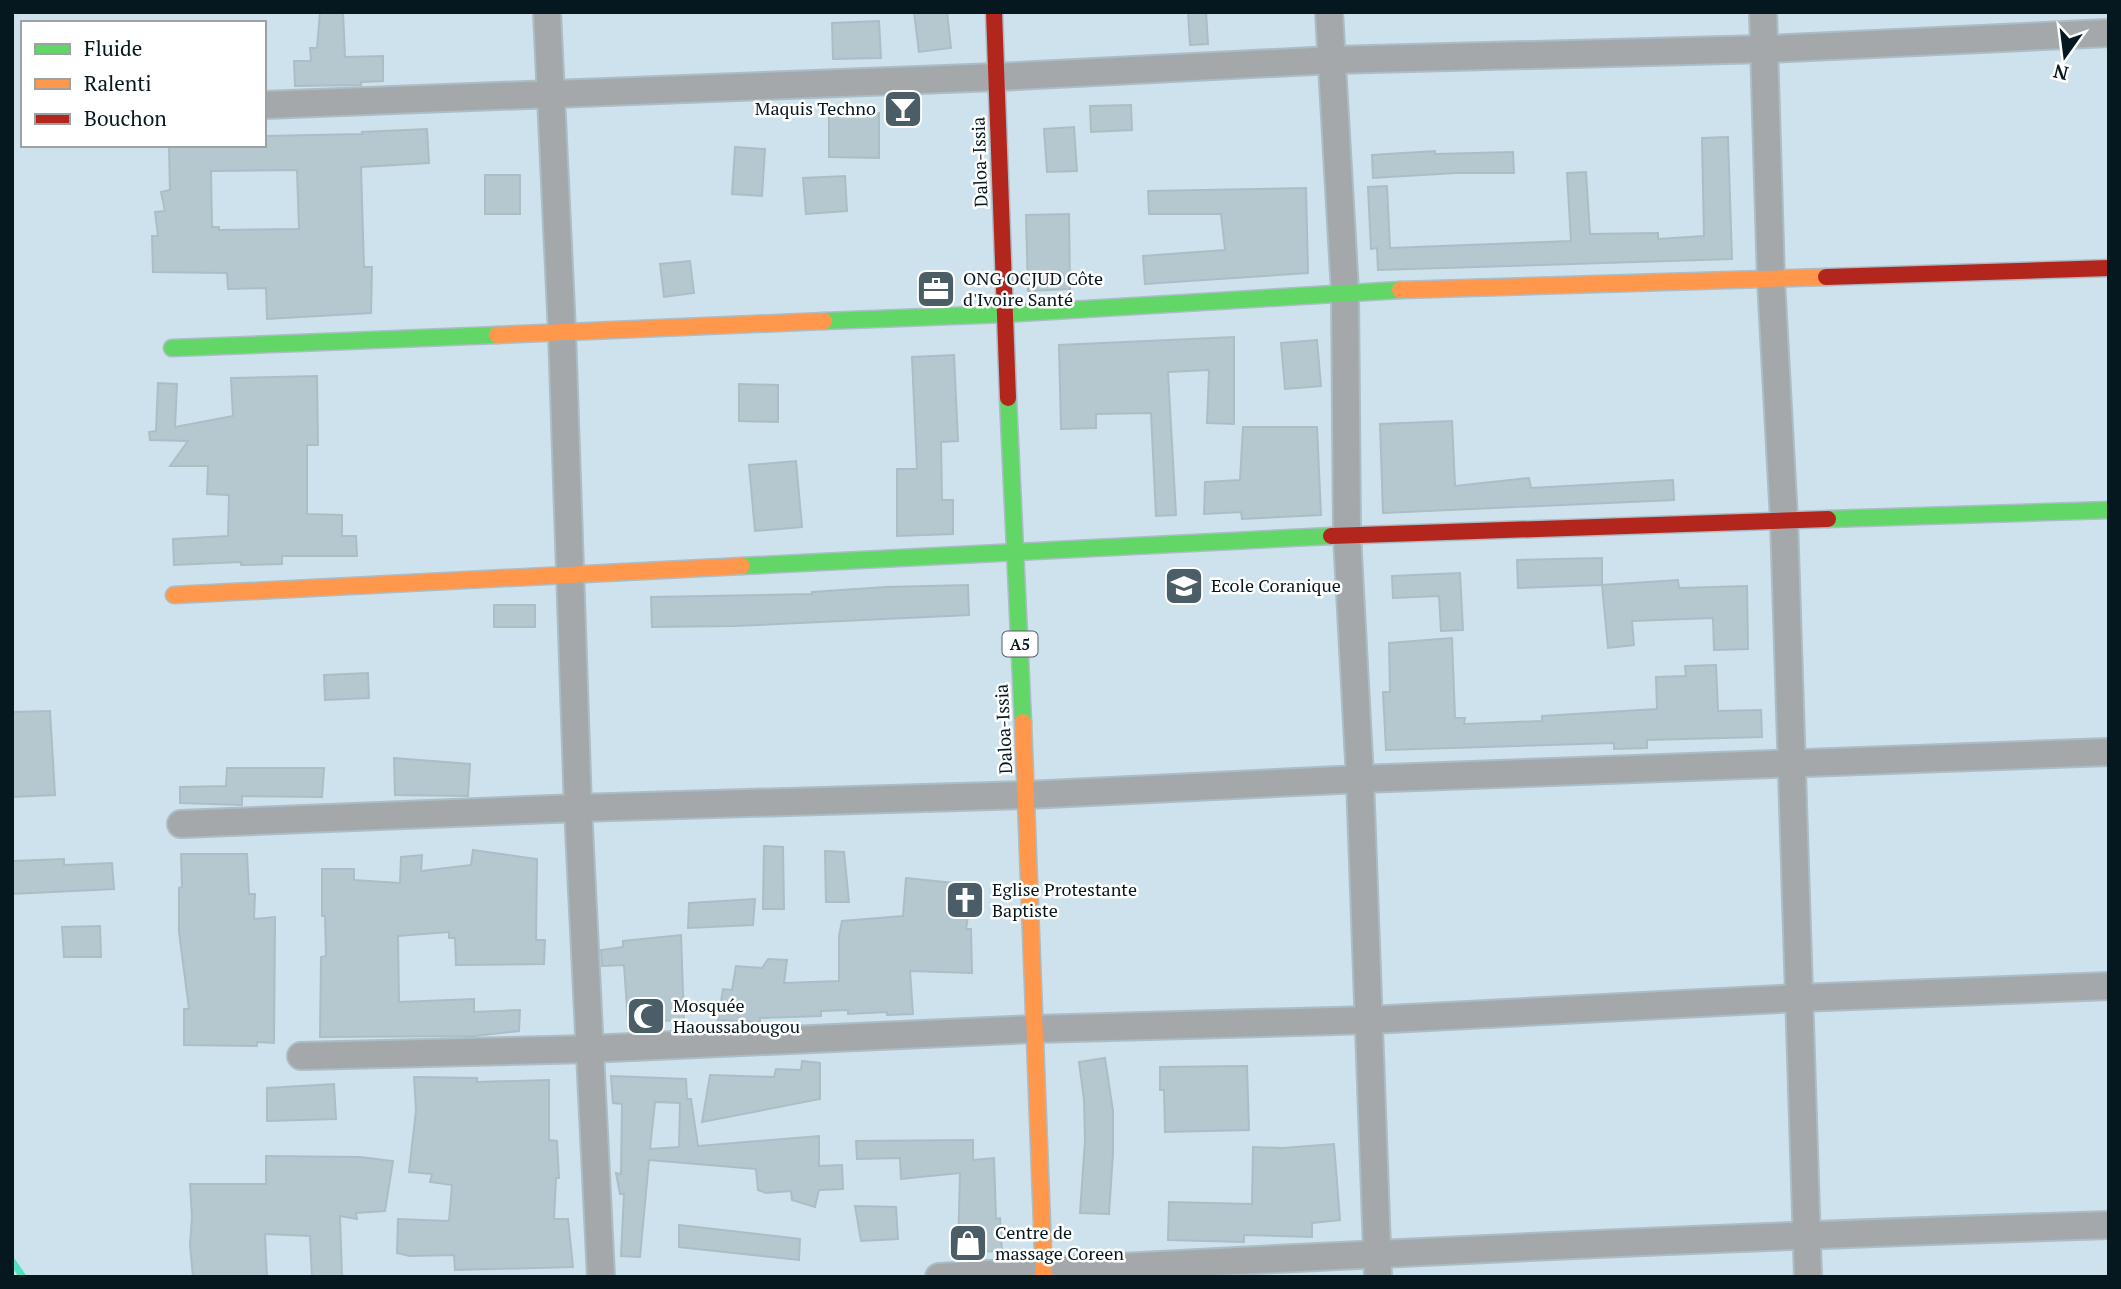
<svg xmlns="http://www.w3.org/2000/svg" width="2121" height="1289" font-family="'PT Serif',serif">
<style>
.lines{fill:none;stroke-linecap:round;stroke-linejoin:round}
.stream{stroke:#53e2c1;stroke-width:7}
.building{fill:#b5c8d0;stroke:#abbec6;stroke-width:2;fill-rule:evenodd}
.street-casing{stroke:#abbdc5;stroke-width:30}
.fast-casing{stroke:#abbdc5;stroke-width:19}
.slow-casing{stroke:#abbdc5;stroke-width:19}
.jam-casing{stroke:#abbdc5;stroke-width:19}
.street{stroke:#a4a8ab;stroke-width:26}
.fast{stroke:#63d668;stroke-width:16}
.slow{stroke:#ff974d;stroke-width:16}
.jam{stroke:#b3261e;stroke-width:16}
.labels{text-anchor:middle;stroke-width:5;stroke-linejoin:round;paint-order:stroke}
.shield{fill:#fff;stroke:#505d62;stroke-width:2}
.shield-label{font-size:16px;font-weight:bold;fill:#05171f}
.poi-label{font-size:18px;fill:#05171f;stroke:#fff;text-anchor:start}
.street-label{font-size:18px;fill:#05171f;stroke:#fff}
</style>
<rect width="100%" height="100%" fill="#cde2ec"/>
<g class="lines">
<!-- stream -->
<polyline class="stream" points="12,1261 23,1277"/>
</g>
<!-- building -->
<g class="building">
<polygon points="320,12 343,12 345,57 383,56 383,81 361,82 361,85 295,86 294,61 311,61 310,48 317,48"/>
<polygon points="914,12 947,12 951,48 919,52"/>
<polygon points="1188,12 1206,12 1208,44 1190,45"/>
<polygon points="879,21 881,58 833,59 832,23"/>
<polygon points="1131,105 1132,130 1091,132 1090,106"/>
<polygon points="829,113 879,113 879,158 829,157"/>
<polygon points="1074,127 1077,171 1047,172 1044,129"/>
<path d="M427,129L429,163L361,167L364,267H372L371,313L267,319L266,288L228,289L227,273L153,272L152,236H158L155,212L165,211L161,192L170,190L169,147L264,145V136L363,134L362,132ZM297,170L299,229L219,230V227H212L211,171Z"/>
<polygon points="1728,137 1732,259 1378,270 1377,248 1371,249 1368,187 1387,186 1390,248 1571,241 1567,173 1586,172 1590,234 1658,233 1658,239 1704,236 1702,138"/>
<polygon points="735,147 765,149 762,196 732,194"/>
<polygon points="1435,151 1435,154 1513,152 1514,173 1456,173 1373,178 1372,155"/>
<rect x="485" y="175" width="35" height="39"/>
<polygon points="845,176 847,211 806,214 803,178"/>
<polygon points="1306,188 1308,273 1145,284 1143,256 1225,250 1221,214 1149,214 1148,191"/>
<polygon points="1069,214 1070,289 1028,291 1026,215"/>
<polygon points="690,261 694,293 664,297 660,264"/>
<polygon points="1234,337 1234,424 1207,423 1209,370 1168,372 1176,515 1156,516 1151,413 1096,414 1096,428 1061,429 1059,345"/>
<polygon points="1317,340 1321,386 1285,389 1281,343"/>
<polygon points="954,355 958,441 941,442 942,500 953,500 953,534 897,536 897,469 917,469 912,357"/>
<polygon points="317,376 318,445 307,445 307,514 342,515 342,536 356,536 357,556 282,556 282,564 241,565 241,562 174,565 173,539 228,536 229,495 207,494 208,466 170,466 188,441 150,440 149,432 156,431 158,383 177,384 175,427 233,416 231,378"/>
<polygon points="739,384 778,385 778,422 739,421"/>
<polygon points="1452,421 1455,486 1529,478 1531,488 1673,480 1674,500 1383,513 1380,424"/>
<polygon points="1243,427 1317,427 1321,515 1242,519 1241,512 1204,514 1205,482 1240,480"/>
<polygon points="796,461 802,527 755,531 749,465"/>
<polygon points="1602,558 1602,585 1518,588 1517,560"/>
<polygon points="1460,573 1463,630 1441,631 1439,596 1393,598 1392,576"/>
<polygon points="1678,580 1679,588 1747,586 1748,649 1714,650 1713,618 1632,621 1634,645 1608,648 1602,585"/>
<polygon points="968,585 969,615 735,626 652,627 651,597 812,594 812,592 886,587"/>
<rect x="494" y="605" width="41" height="22"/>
<polygon points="1452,638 1455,718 1465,718 1464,724 1542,721 1542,716 1657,709 1656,677 1686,676 1685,666 1716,665 1718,711 1761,710 1762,737 1647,740 1647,748 1614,749 1614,743 1386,750 1383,692 1390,692 1389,643"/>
<polygon points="368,673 369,698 325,700 324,675"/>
<polygon points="50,711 55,795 12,797 12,712"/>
<polygon points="394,758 470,764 468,796 395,795"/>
<polygon points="227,768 324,768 322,797 242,796 242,805 180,803 180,787 226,786"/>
<polygon points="764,846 783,847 784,909 763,909"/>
<polygon points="473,850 537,859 536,940 545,940 544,964 456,965 455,938 449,938 449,932 398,936 399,1002 474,999 474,1012 520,1010 519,1031 474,1036 320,1037 321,957 326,956 325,916 322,916 322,869 354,869 354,880 400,883 401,857 422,855 421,871 471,865"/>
<polygon points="825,851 844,852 849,902 826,902"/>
<polygon points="181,854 247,854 249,894 255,894 254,919 275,917 274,1043 257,1042 257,1046 184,1045 184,1009 189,1009 179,932 179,888 182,887"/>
<polygon points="64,859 64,865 112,863 114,889 12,894 12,861"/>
<polygon points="906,878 973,885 966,929 971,929 972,973 910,971 913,1014 887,1015 887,1012 848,1014 848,1010 821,1011 821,1016 760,1018 760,1022 718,1020 723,989 732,990 736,966 762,968 768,959 787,960 784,983 839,981 839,936 842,921 903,916"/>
<polygon points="755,899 753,925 688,928 689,903"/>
<polygon points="100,926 101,957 64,957 62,927"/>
<polygon points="681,935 684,1020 628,1022 624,965 602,966 601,950 623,947 623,941"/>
<polygon points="1105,1058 1113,1111 1113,1153 1109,1214 1080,1213 1085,1141 1084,1099 1079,1062"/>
<polygon points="802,1061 820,1063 820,1099 702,1122 710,1075 774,1077 776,1069 801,1070"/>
<polygon points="1247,1066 1249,1130 1165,1132 1164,1090 1160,1090 1160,1067"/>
<path d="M611,1076L686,1079L687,1099H691L698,1146L819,1136V1166L842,1165L843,1189L819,1190L815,1207L792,1200L791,1191L766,1193L758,1190L756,1169L649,1160L640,1257L621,1256L624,1194H620L616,1173L621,1174L622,1104L613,1103ZM655,1102L680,1103L679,1147L650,1149Z"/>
<polygon points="414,1077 477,1078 477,1082 549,1080 549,1140 557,1141 559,1178 556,1178 554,1219 568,1219 573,1267 455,1270 454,1255 410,1256 397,1253 398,1219 449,1221 452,1185 430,1182 432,1174 409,1172 416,1110"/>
<polygon points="334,1084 336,1119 267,1121 267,1088"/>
<polygon points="973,1140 973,1160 994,1158 996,1219 1000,1218 1002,1252 958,1250 960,1173 901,1179 900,1158 857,1159 856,1141"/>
<polygon points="1334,1144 1340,1220 1312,1223 1312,1237 1244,1235 1244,1242 1168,1240 1169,1202 1252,1204 1253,1147 1283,1148"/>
<polygon points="266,1156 360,1157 393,1161 385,1211 356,1213 357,1219 340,1216 342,1276 312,1277 310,1236 265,1234 267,1277 193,1277 190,1245 192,1217 190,1184 266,1184"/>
<polygon points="855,1206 896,1207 898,1239 861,1241"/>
<polygon points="679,1225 800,1239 799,1260 679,1247"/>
</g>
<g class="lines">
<!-- street casing -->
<g class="street-casing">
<g id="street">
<polyline points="547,12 562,332 578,808 601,1277"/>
<polyline points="1329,12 1345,292 1347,535 1360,779 1378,1277"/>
<polyline points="1763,12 1771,280 1784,520 1808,1277"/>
<polyline points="264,105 997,77 1333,60 1765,49 2109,33"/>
<polyline points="181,824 578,808 1027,795 1360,779 2109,752"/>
<polyline points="301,1056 588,1049 1034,1029 1370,1020 1799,998 2109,986"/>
<path d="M939,1277C1329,1255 1719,1237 2109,1225"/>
</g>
</g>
<!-- fast casing -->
<g class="fast-casing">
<g id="fast">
<polyline points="824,321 1004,314 1400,290"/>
<polyline points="172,348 497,335"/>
<polyline points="1008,398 1023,722"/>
<polyline points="1828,519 2109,510"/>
<polyline points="742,566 1331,536"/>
</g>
</g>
<!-- slow casing -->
<g class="slow-casing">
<g id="slow">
<polyline points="1400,290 1826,277"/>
<polyline points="497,335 824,321"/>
<polyline points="174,595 742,566"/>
<polyline points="1023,722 1044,1277"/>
</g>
</g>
<!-- jam casing -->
<g class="jam-casing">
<g id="jam">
<polyline points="994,12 1008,398"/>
<polyline points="1826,277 2109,268"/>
<polyline points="1331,536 1828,519"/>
</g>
</g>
<!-- street -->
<use href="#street" class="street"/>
<!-- fast -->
<use href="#fast" class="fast"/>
<!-- slow -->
<use href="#slow" class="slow"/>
<!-- jam -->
<use href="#jam" class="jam"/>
</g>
<!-- icons -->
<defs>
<g id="bar-square" transform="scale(2.0125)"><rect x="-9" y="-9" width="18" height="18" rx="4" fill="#4b5e67" stroke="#fff"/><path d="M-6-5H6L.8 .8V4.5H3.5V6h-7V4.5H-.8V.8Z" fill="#fff"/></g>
<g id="office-square" transform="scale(2.0125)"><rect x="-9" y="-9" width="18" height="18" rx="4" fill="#4b5e67" stroke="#fff"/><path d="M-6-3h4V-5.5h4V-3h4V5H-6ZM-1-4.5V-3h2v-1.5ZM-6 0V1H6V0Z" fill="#fff"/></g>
<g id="school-square" transform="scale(2.0125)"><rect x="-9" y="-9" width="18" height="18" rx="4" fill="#4b5e67" stroke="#fff"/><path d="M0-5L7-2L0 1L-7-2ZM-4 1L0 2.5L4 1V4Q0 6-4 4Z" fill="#fff"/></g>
<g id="church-square" transform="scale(2.0125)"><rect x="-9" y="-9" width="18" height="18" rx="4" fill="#4b5e67" stroke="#fff"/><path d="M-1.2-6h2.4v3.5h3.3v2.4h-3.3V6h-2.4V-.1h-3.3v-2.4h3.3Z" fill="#fff"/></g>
<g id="mosque-square" transform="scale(2.0125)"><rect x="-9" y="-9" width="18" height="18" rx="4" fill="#4b5e67" stroke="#fff"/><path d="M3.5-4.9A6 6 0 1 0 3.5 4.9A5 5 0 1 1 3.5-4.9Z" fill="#fff"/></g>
<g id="shop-square" transform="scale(2.0125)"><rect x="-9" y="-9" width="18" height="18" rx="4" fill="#4b5e67" stroke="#fff"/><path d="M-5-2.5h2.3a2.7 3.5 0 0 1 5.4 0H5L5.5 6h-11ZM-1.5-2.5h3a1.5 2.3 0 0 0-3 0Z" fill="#fff"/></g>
</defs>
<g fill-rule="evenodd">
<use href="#bar-square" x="903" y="109"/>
<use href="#office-square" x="936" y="289"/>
<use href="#school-square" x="1184" y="586"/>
<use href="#church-square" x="965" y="900"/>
<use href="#mosque-square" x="646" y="1016"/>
<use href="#shop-square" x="968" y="1243"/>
</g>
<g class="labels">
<!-- shield labels -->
<rect class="shield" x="1002.5" y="631.5" width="35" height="25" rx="5"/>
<g class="shield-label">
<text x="1020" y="650">A5</text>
</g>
<!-- poi labels -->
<g class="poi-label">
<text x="876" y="115" text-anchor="end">Maquis Techno</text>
<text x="963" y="285">ONG OCJUD Côte<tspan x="963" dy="21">d'Ivoire Santé</tspan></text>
<text x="1211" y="592">Ecole Coranique</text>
<text x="992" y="896">Eglise Protestante<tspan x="992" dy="21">Baptiste</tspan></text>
<text x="673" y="1012">Mosquée<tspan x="673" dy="21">Haoussabougou</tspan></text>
<text x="995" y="1239">Centre de<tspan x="995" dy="21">massage Coreen</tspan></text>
</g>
<!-- street labels -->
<g class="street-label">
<text transform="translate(980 162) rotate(-92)" y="6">Daloa-Issia</text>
<text transform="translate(1004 729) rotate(-93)" y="6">Daloa-Issia</text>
</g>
</g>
<!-- border -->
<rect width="2121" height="1289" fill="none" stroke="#05171f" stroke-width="28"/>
<!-- legend -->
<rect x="21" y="21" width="245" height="126" fill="#ffffff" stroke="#9ba2a5" stroke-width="2"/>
<rect x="35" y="44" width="35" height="10" fill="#63d668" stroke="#9ba2a5" stroke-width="2"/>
<text x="84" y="56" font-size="21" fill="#05171f">Fluide</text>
<rect x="35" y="79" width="35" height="10" fill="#ff974d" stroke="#9ba2a5" stroke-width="2"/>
<text x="84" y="91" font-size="21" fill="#05171f">Ralenti</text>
<rect x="35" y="114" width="35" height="10" fill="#b3261e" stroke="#9ba2a5" stroke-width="2"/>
<text x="84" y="126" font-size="21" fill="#05171f">Bouchon</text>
<!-- north arrow -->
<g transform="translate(2065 56) rotate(194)" stroke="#ffffff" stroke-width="5" paint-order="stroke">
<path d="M0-5L12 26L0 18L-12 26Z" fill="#05171f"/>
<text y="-10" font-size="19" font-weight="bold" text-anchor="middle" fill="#05171f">N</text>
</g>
</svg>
